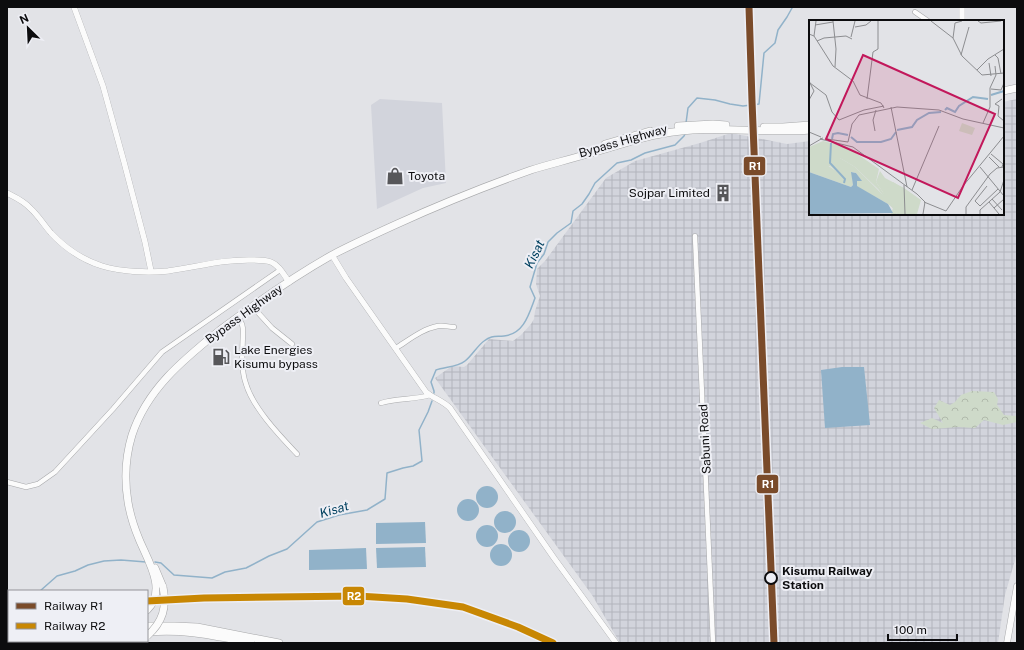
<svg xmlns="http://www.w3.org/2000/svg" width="1024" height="650" font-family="'Public Sans',sans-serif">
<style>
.built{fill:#d2d4dc}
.industrial{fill:url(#industrial-grid)}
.forest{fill:url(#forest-crowns)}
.water{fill:#91b2c9}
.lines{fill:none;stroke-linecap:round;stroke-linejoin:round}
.stream{stroke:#91b2c9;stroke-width:1.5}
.minor-casing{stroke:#a7a8aa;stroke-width:5.5}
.tertiary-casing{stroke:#a7a8aa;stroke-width:6}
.secondary-casing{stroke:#a7a8aa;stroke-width:7}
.primary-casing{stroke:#a7a8aa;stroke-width:8}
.trunk-casing{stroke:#a7a8aa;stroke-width:8}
.minor{stroke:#fbfbfb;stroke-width:4.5}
.tertiary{stroke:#fbfbfb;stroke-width:5.5}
.secondary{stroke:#fbfbfb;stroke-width:6}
.primary{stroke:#fbfbfb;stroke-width:7}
.trunk{stroke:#fbfbfb;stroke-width:7}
.primary-bridge-casing{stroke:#a7a8aa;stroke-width:8;stroke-linecap:butt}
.primary-bridge{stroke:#fbfbfb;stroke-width:7}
.rail-1-casing{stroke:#eeeff5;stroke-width:10}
.rail-2-casing{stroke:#eeeff5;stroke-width:10}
.rail-1{stroke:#7a4b2a;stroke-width:7}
.rail-2{stroke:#c88703;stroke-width:7}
.stop-dot{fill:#eeeff5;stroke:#0c0c0e;stroke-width:2}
.labels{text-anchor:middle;stroke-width:4;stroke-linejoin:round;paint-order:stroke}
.street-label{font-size:12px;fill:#0c0c0e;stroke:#eeeff5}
.poi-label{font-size:12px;fill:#0c0c0e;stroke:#eeeff5;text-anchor:start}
.stop-label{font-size:12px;font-weight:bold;fill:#0c0c0e;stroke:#eeeff5;text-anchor:start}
.water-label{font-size:13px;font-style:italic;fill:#00405f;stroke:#eeeff5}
.inset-river{fill:none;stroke:#91b2c9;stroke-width:2}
.inset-road{fill:none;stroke:#8c8d90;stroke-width:1}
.view{fill:#c2185b;fill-opacity:0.15;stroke:#c2185b;stroke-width:2}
.inset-edge{fill:none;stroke:#0c0c0e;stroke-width:2}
.line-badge{stroke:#eeeff5;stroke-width:1.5}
.badge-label{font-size:11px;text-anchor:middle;font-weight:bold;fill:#fff}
</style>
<defs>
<pattern id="industrial-grid" width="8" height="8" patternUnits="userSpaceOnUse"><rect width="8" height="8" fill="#d2d4dc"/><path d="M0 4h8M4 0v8" fill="none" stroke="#b3b5bc"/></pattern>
<pattern id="forest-crowns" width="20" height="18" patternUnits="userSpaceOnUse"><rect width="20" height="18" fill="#cedac9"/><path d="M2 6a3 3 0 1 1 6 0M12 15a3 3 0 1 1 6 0" fill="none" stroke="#b0baab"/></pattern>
</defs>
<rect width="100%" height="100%" fill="#e2e3e7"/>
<!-- built -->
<polygon class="built" points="380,99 442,103 446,183 423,188 377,209 371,105"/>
<!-- industrial -->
<polygon class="industrial" points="1017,99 1017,553 1005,595 998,643 620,643 592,595 435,378 452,366 464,367 467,365 489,339 513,341 521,335 531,324 534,319 535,311 540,296 536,284 537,269 545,261 606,178 635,161 700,143 731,133 787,144 810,141 810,214 1003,214 1003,102"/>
<!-- forest -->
<polygon class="forest" points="972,391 994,392 998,399 997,405 1004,415 1016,416 1017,422 1003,425 984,420 975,428 958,427 932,429 920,423 932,418 943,423 934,408 939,400 950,405 955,402 961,395"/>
<!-- water -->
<g class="water">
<polygon points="842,367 864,367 870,425 825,428 821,370"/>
<circle cx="487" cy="497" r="11"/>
<circle cx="468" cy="510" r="11"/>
<circle cx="505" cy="522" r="11"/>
<polygon points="425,522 426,543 376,544 376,523"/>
<circle cx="487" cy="536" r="11"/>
<circle cx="519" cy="541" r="11"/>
<circle cx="501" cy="555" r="11"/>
<polygon points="425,547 426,567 377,568 376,548"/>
<polygon points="366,548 367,569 309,570 309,550"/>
</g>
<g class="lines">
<!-- stream -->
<g class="stream">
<polyline points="686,123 688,108 697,98 715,100 730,104 743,106 759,104 764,53 775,43 778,30 787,17 792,8 793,7"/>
<path d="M434,393V391L431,382L436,370C445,367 458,367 465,361C471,357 477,346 484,341C492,335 496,337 504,336C524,334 529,314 535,298L530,287L537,263L544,254L548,242L557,233L571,223L573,211L582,204L589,194L595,183L617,163L631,160L645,153L675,145L684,136L685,134"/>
<polyline points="155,562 161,563 174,575 212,578 225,572 246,568 269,556 287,549 317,522 339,515 367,510 385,499 387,473 403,468 413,466 422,461 419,430 428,412 432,401"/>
<polyline points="40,591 57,576 75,571 88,565 104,561 121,560 146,562"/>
</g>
<!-- minor casing -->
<g class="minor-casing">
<g id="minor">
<polyline points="915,12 928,21"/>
<polyline points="695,236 713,643"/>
<polyline points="252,306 272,328 292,344"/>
<path d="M238,317L242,324L243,329C243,347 240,367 246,384C253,408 280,436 297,454"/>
<path d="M396,348C409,340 422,329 438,326C443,325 449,327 454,327"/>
<path d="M381,403C397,398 414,400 430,395"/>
<polyline points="7,482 26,487 38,484 55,472 113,409 162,352 280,270"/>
</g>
</g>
<!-- tertiary casing -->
<g class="tertiary-casing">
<g id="tertiary">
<polyline points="74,7 103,86 124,162 145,242 151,271"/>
<polyline points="962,7 962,21"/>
<path d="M7,193C15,197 24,201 30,208C38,215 44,225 51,233C65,248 83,260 102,266C122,272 148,273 168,271C197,267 224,259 253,260C258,260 265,260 271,262C279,265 284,275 289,282"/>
<path d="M332,255L346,278L426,392C433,398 443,401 450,408L554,558L616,643"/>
</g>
</g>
<!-- secondary casing -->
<g class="secondary-casing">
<polyline id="secondary" points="1007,643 1017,586"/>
</g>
<!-- primary casing -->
<g class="primary-casing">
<g id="primary">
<polyline points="1003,91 1017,88"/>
<polyline points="678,126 713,124 726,125"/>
<polyline points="764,127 783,127 810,125"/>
<polyline points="605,144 650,131"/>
<polyline points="155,568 163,587"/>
<path d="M147,610C168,590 147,559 139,539C134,527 130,514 128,502C124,478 125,458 132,435C147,389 183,360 220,330C256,303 293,277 332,255C353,244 375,234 397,224C441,204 486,186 531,170C550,164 568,160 587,154C612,148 636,138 661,134C710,124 760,134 810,130"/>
<polyline points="17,643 22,641"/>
<polyline points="132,643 138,641"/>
</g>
</g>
<!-- trunk casing -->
<g class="trunk-casing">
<g id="trunk">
<polyline points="147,626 175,626 197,627 279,643"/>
<path d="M148,632C172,630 196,632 220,637C230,638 240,641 251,643"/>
<polyline points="32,643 41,641"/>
<polyline points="63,643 74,641"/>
</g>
</g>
<!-- minor -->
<use href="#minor" class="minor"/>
<!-- tertiary -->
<use href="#tertiary" class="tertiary"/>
<!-- secondary -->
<use href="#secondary" class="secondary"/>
<!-- primary -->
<use href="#primary" class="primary"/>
<!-- trunk -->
<use href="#trunk" class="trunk"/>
<!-- primary-bridge casing -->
<g class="primary-bridge-casing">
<path id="primary-bridge" d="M147,636C163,622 167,607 163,587"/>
</g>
<!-- primary-bridge -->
<use href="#primary-bridge" class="primary-bridge"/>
<!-- rail-1 casing -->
<g class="rail-1-casing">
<polyline id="rail-1" points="749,7 752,101 774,643"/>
</g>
<!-- rail-2 casing -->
<g class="rail-2-casing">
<polyline id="rail-2" points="147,601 204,598 358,596 407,599 463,607 518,627 553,643"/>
</g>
<!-- rail-1 -->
<use href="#rail-1" class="rail-1"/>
<!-- rail-2 -->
<use href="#rail-2" class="rail-2"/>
</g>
<!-- icons -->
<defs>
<g id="shop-bare" transform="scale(1.38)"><path d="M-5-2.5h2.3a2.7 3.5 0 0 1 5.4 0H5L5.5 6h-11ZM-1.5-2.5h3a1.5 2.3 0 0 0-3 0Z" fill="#57575a" stroke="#eeeff5" stroke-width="2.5" paint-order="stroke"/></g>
<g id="building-bare" transform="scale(1.38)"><path d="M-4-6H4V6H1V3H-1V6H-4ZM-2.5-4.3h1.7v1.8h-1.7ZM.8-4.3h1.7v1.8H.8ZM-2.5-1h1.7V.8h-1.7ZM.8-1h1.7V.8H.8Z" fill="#57575a" stroke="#eeeff5" stroke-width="2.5" paint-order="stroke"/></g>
<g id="fuel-bare" transform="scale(1.38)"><path d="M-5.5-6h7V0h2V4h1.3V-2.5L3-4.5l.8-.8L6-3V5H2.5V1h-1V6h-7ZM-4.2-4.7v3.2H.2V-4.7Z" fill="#57575a" stroke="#eeeff5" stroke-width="2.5" paint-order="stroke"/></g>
</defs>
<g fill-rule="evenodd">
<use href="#shop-bare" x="395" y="176"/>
<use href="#building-bare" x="723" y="193"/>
<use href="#fuel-bare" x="221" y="357"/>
</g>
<!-- markers -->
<circle class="stop-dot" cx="771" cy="578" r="6"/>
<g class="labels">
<!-- street labels -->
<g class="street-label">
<text transform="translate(623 141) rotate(-16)" y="4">Bypass Highway</text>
<text transform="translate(244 314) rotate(-36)" y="4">Bypass Highway</text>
<text transform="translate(705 439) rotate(-93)" y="4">Sabuni Road</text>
</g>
<!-- poi labels -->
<g class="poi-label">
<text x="408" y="180">Toyota</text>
<text x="710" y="197" text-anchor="end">Sojpar Limited</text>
<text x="234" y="354">Lake Energies<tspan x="234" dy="14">Kisumu bypass</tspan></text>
</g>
<!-- stop labels -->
<g class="stop-label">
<text x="782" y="575">Kisumu Railway<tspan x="782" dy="14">Station</tspan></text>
</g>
<!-- water labels -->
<g class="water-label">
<text transform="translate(534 254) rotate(-64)" y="5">Kisat</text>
<text transform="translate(334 509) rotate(-16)" y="5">Kisat</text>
</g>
</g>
<!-- overview -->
<g transform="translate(809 20)">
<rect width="195" height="195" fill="#e2e3e7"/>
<path d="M14,121L38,127L70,149L67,162L75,174L95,168L112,180L108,194H88L69,169L46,147L31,138H24L27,151L21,146L0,148V127Z" fill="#cedac9"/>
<path d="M71,151L76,158L95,168L75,174L67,162Z" fill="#cedac9"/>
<path d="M21,138H31L46,147L78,179L88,194H82L84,188L79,184L47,166L48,161L52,160L47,153L43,152L44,165L42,167L0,152V148L6,144L15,143L27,151Z" fill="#cedac9"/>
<path d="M84,162L95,169L96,177L88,191L74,173Z" fill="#cedac9"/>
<path d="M153,103L166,108L163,115L150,111Z" fill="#cedac9"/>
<path d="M0,152L42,167L44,165L42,152L47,153L53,161H48V166L79,184L84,193L0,194Z" fill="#91b2c9"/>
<path class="inset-river" d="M182,75L195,71M136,90L138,88L146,92L150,86L164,77L179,79M88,110L103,107L108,100L120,93L132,92M42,117L48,122H72L82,119L87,112M23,119L24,114L29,113L39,115M22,123L21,143L36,159L35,163"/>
<path class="inset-road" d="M24,1L27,29L26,47M122,1L144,18L153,36L173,55L195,53M169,1L172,3L192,1M6,5L24,2M46,7L57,5L62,1M0,14L5,16L24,46L44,61L51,75L72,83L75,88M5,16L7,1M42,17L46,1M144,18L146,3L153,1M8,21L15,18L37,16L43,19M152,35L160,7M186,35L189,38L192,54M180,43L182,56M168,50L179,39L195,29M0,61L5,71L0,80M1,63L17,75L23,92L30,100L55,90L75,86M182,69L192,70L195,63M58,79L64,32L69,29V1M193,79L186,84L190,86L189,96L195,101M82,87L98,167M174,103L181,87V68L187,55L186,46M66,111L64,100L67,90M0,112L12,117M14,118L11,119L44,127L108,174L116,182L114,194M18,119L39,122L43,104L50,95L88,87L130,90L154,99L195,108M0,126L12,119M182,134L194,144L193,147M180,137L190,147M171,147L195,176M95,165L96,194M178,166L166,181L171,186L189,169M103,170L130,106M183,179L193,190M115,182L137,191L154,166L195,116M180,182L190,194M185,188L195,179M157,194V187L181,154L188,148L195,147M171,194V190L191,172L195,160"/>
<path class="view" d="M54,35L186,94L149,178L17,119Z"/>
<rect width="195" height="195" class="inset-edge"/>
</g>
<g class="line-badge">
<rect x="743" y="156" width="23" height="20" rx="4" fill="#7a4b2a"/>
<rect x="756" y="474" width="23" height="20" rx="4" fill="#7a4b2a"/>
<rect x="342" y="586" width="23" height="20" rx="4" fill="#c88703"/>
</g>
<g class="badge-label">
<text x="755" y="170">R1</text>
<text x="768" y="488">R1</text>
<text x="354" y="600">R2</text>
</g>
<!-- border -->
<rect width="1024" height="650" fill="none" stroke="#0c0c0e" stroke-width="16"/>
<!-- legend -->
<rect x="8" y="590" width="140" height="52" fill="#eeeff5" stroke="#949499"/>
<rect x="16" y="603" width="20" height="6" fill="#7a4b2a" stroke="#949499"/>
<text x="44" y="610" font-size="12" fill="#0c0c0e">Railway R1</text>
<rect x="16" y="623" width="20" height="6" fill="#c88703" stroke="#949499"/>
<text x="44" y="630" font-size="12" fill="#0c0c0e">Railway R2</text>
<!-- north arrow -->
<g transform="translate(28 28) rotate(336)" stroke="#eeeff5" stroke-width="3" paint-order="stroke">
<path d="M0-3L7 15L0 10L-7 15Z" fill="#0c0c0e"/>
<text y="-6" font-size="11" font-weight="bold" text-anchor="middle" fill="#0c0c0e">N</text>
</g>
<!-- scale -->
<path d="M888 634v6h69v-6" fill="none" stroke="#0c0c0e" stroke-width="2"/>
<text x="894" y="634" font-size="12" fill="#0c0c0e" stroke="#eeeff5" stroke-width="3" paint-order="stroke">100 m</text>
</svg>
